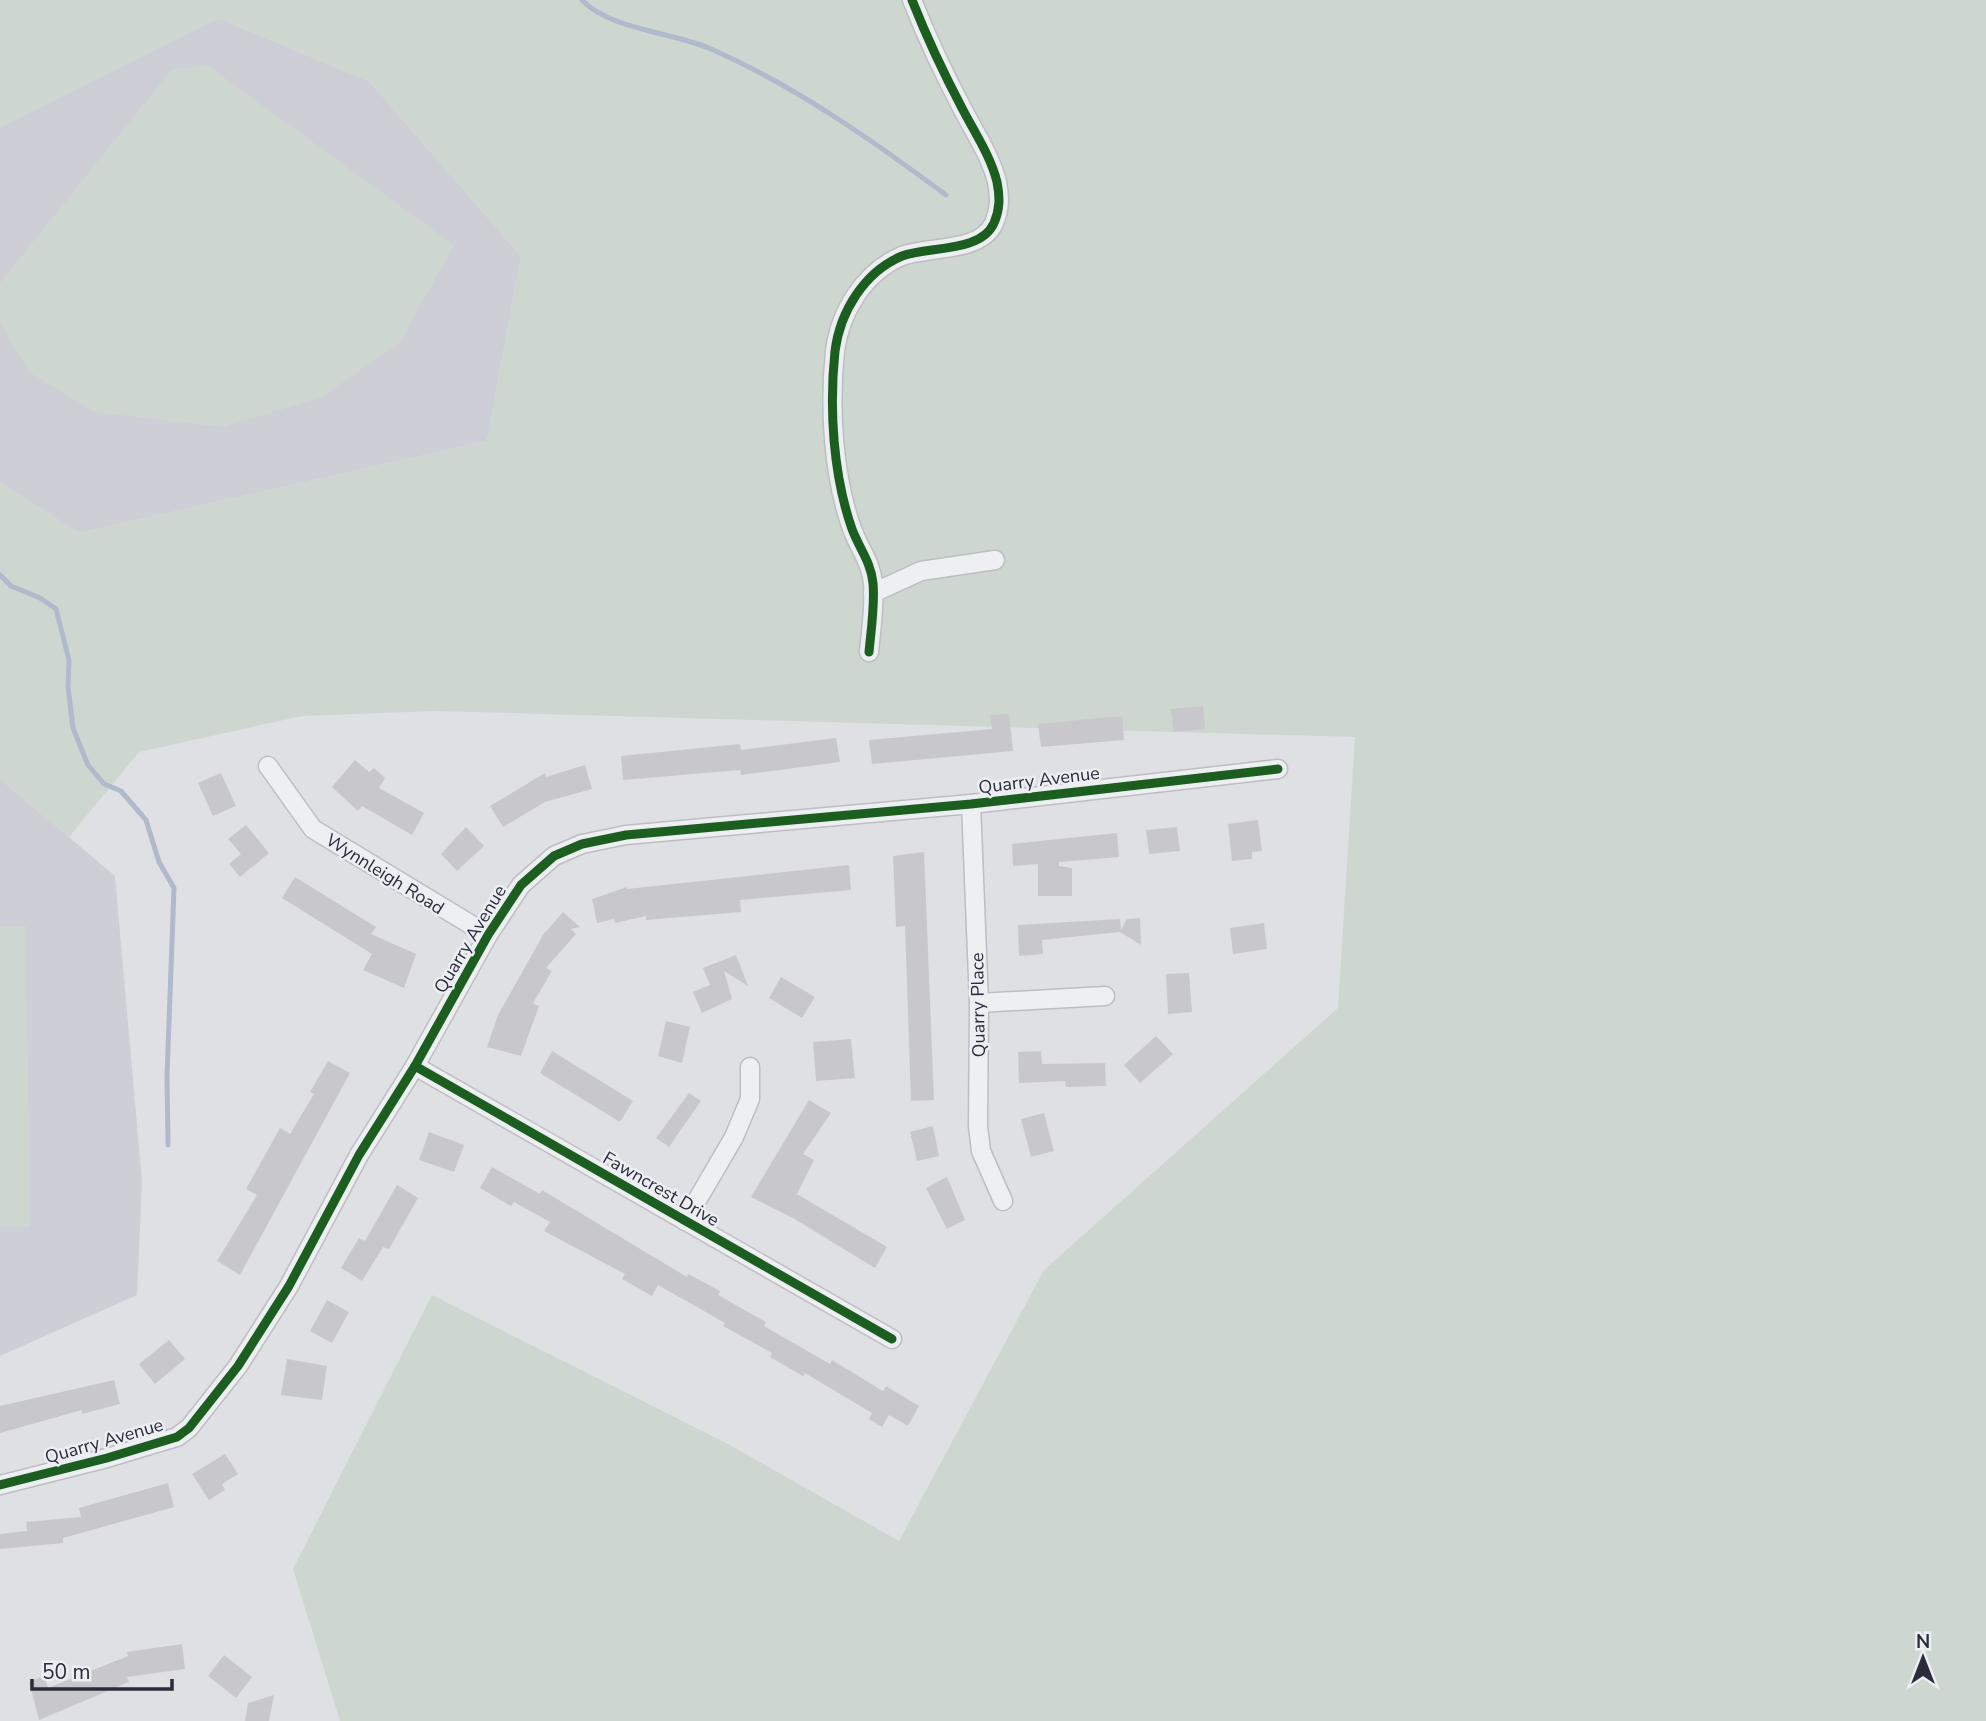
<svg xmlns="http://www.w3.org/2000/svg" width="1986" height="1721" font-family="'Nunito Sans',sans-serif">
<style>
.built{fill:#cecfd6}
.green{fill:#ced6d0}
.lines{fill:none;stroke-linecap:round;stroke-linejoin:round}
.stream{stroke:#b0bacc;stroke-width:5}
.building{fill:#c8c8cc}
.street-casing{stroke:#bdbec2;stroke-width:21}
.street{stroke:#eeeff1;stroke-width:18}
.cycleway-casing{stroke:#edeef3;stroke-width:13}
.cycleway{stroke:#1b5e20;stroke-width:9}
.labels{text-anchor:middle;stroke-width:5;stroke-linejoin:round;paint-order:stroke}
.street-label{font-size:18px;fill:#292c3a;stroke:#edeef3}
</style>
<rect width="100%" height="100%" fill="#dfe0e4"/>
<!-- built -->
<g class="built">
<polygon points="218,18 369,81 521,256 487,441 79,533 0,482 0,127"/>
<polygon points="0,779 115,876 142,1181 137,1295 0,1356"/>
</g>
<!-- green -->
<g class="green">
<polygon points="0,0 1986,0 1986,1721 340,1721 293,1569 432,1295 728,1444 899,1541 1044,1270 1338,1008 1355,737 437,711 302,716 139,752 69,837 0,779 0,482 79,533 487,441 521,256 369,81 218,18 0,127"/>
<polygon points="208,66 454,245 400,342 322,397 222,427 95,412 29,372 0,323 0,283 172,69"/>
<polygon points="0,926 26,926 30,1227 0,1227"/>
</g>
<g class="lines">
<!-- stream -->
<g class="stream">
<path d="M582,0C610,30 673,32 711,49C795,86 872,140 946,195"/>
<polyline points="0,575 11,586 40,598 56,609 69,660 68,687 73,728 88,765 104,784 121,791 146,820 159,862 174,888 167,1076 168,1145"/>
</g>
</g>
<!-- building -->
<g class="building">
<polygon points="1203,706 1205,729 1174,732 1171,709"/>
<polygon points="1009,714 1013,751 872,764 869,740 992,729 990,715"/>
<polygon points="1122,716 1124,740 1041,747 1038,724"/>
<polygon points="836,738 840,762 741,775 740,770 623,780 621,756 740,744 741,750"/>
<polygon points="355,760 369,772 374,768 385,778 379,788 424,813 412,835 362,806 358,811 332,787"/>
<polygon points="585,765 592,789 545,802 503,827 490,806 545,773 546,777"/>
<polygon points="221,773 236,806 213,816 198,783"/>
<polygon points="1258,820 1262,851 1252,852 1252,859 1232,861 1228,824"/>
<polygon points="246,825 269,853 240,877 229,864 241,854 228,839"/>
<polygon points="466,827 484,846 457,871 441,854"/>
<polygon points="1177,827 1180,851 1149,854 1146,830"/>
<polygon points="1117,833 1119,857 1059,862 1059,866 1072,868 1072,896 1038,896 1038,864 1013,866 1012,844"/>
<polygon points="924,852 934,1100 911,1101 905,926 896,927 893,856"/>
<polygon points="849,865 851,890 740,900 741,912 646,920 646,916 615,923 614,919 597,923 592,899 627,887 627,889"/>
<polygon points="295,877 376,927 371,934 416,954 404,988 363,970 372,954 282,898"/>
<polygon points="563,912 580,927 571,929 576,934 546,968 552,971 533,1003 539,1006 521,1056 487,1047 498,1015 543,935"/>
<polygon points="1140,918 1141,945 1120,932 1042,940 1043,954 1019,956 1018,925 1120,919 1121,930 1127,919"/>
<polygon points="1264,923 1267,949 1233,954 1230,928"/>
<polygon points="736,955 748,986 724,971 732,999 702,1013 693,992 710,985 703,968"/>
<polygon points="1189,973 1192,1012 1168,1014 1166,974"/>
<polygon points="781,977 815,997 802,1018 769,998"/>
<polygon points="666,1021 690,1027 682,1063 658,1056"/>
<polygon points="1156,1036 1173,1054 1140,1083 1124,1065"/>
<polygon points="851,1039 855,1078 816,1081 813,1042"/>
<polygon points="552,1051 633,1101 620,1122 540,1073"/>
<polygon points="1041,1051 1042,1064 1105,1063 1106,1086 1066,1087 1065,1081 1019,1083 1018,1052"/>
<polygon points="328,1061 350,1073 240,1275 217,1261 257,1195 246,1189 280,1128 290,1134 314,1094 310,1092"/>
<polygon points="689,1093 701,1101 669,1147 656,1138"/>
<polygon points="809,1100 831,1113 803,1154 814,1160 797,1194 887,1247 875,1268 793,1218 751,1197"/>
<polygon points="1044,1113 1054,1151 1031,1157 1021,1119"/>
<polygon points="933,1126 939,1156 917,1161 910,1132"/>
<polygon points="429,1132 464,1145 454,1172 419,1160"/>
<polygon points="492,1167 540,1194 542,1190 687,1277 688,1274 720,1291 718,1295 766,1322 764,1326 830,1364 832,1360 883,1391 886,1386 919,1406 908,1426 889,1415 882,1427 869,1419 872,1413 805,1373 803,1376 770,1357 772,1353 723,1326 725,1323 658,1285 652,1296 622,1279 625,1274 544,1231 550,1222 514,1202 511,1206 480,1188"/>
<polygon points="947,1177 965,1220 947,1229 926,1188"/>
<polygon points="397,1185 418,1198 389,1249 383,1247 362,1281 341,1268 359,1238 365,1241"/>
<polygon points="327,1300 349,1312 332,1343 310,1331"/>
<polygon points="169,1340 185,1359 155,1384 139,1364"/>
<polygon points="287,1359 327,1366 322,1400 281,1395"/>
<polygon points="114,1380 120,1404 82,1414 82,1410 0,1433 0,1406"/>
<polygon points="225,1454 238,1474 222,1484 225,1490 209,1500 192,1474"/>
<polygon points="168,1483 174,1507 63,1538 63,1543 0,1549 0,1534 27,1531 26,1522 81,1517 79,1508"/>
<polygon points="182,1644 185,1669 127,1677 129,1682 39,1720 29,1682 44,1676 48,1688 128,1656 127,1652"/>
<polygon points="224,1655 252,1677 236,1698 208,1676"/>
<polygon points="274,1695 269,1721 245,1721 248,1703"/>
</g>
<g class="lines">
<!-- street casing -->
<g class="street-casing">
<g id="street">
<polyline points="873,593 921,571 995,560"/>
<path d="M869,652C871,630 875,606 873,583C871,562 859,548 852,529C833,475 829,408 835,351C840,312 864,272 902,256C928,246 981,253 994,223C1000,209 1000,197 997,182C991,157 975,133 963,110C944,74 927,38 912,0"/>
<polyline points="268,766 313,829 488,935"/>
<polyline points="971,804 979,1003 978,1126 981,1151 1003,1201"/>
<polyline points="979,1003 1105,996"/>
<polyline points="415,1066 892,1339"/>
<polyline points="685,1221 734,1137 750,1099 750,1067"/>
<polyline points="0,1485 107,1458 177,1437 189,1428 238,1366 289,1286 359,1155 415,1066 488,935 521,885 554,856 582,844 626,835 971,804 1278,769"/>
</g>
</g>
<!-- street -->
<use href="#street" class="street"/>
<!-- cycleway casing -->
<g class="cycleway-casing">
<g id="cycleway">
<path d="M869,652C871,630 875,606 873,583C871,562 859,548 852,529C833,475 829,408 835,351C840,312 864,272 902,256C928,246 981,253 994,223C1000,209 1000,197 997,182C991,157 975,133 963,110C944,74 927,38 912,0"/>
<polyline points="415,1066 892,1339"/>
<polyline points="0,1485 107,1458 177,1437 189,1428 238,1366 289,1286 359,1155 415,1066 488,935 521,885 554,856 582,844 626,835 971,804 1278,769"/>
</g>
</g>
<!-- cycleway -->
<use href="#cycleway" class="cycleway"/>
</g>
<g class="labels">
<!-- street labels -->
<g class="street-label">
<text transform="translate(1039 780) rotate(-7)" y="6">Quarry Avenue</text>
<text transform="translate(385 874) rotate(32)" y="6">Wynnleigh Road</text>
<text transform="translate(470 939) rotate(-59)" y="6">Quarry Avenue</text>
<text transform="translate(978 1005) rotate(-91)" y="6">Quarry Place</text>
<text transform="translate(661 1189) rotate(30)" y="6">Fawncrest Drive</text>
<text transform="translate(104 1441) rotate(-16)" y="6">Quarry Avenue</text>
</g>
</g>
<!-- north arrow -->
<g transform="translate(1923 1658)" stroke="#edeef3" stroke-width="5" paint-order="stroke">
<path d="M0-5L12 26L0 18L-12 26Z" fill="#292c3a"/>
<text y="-10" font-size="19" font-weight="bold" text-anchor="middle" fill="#292c3a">N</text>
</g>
<!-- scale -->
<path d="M32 1679v10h140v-10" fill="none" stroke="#292c3a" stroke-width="3.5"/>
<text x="42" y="1679" font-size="21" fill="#292c3a" stroke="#edeef3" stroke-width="5" paint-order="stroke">50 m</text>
</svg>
